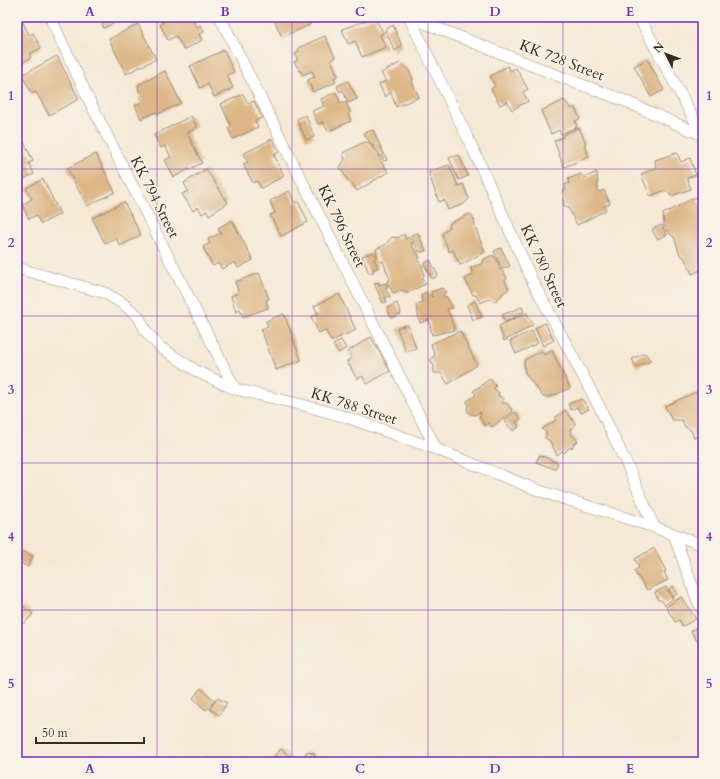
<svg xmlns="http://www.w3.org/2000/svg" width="720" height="779" font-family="Cardo,serif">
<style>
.building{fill:#ddb787}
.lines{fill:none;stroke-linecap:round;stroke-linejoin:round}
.minor-casing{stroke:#988a7a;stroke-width:12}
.minor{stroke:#fff;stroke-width:11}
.grid{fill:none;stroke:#7b2cbf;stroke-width:1;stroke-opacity:0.55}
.labels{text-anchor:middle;stroke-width:3;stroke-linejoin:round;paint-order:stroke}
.street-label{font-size:15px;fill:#3b2a1e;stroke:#f7f3e8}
.neatline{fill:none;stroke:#7b2cbf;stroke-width:1.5}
.grid-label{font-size:13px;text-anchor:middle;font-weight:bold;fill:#7b2cbf}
</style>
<rect width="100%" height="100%" fill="#f7f3e8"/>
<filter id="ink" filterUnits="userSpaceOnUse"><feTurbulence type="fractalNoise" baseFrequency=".025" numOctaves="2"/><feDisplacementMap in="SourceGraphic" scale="8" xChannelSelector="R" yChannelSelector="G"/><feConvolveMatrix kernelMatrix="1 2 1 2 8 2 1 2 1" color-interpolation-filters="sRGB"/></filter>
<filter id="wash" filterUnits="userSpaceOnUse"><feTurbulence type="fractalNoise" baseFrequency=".012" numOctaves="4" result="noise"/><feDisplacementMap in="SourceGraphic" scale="16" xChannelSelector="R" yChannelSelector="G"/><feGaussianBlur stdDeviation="0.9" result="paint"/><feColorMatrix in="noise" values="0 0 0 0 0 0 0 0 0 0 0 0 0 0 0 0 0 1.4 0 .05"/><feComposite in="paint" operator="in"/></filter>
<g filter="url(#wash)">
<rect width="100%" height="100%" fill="#f5e9d5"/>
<g id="blocks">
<!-- building -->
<g class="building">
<polygon points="99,17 116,17 118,21 104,28"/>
<polygon points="159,17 191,17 197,27 200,25 204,32 199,34 202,40 184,50 176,36 168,40 160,25 163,23"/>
<polygon points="273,17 306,17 310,25 282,37"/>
<polygon points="21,18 29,35 33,33 41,48 30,54 31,58 19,64 17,60 17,19"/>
<polygon points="374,18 384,33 380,35 386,47 362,57 355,41 348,44 342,29"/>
<polygon points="138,24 156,59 126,74 109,39"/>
<polygon points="393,25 402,46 395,51 385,30"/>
<polygon points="325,36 335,57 331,60 338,76 334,78 336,82 313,92 308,80 315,77 312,71 303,75 294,62 298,60 295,54 299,52 298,48"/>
<polygon points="224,50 234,72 227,75 233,88 214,97 208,84 200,88 190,66"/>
<polygon points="57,56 79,99 49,115 36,92 32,94 22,75"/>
<polygon points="647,59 664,90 651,97 634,66"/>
<polygon points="400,63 408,69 413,79 412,82 419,97 396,107 391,92 385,97 379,84 386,81 381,73"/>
<polygon points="508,66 510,71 516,68 528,89 523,92 528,101 512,110 507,101 500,105 491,89 495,86 490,76"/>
<polygon points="165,71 181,103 158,114 156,112 141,119 135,105 141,103 138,85"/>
<polygon points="348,81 357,99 348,103 343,90 340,92 337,86"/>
<polygon points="336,92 341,104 346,102 350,112 348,114 351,121 328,131 323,122 318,124 312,111 324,106 321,99"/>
<polygon points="243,94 248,104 254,101 262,118 255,121 258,127 233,139 228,128 231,126 221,104"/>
<polygon points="564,100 571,108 575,108 580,119 575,121 577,127 561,134 559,130 551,134 541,111"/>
<polygon points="306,115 314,137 306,140 297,119"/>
<polygon points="191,116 197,127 187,133 202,163 174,177 165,160 171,157 165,146 161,148 154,135"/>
<polygon points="579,128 586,143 584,144 589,157 564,167 554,141 563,137 563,135"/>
<polygon points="373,130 387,160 384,161 363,133"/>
<polygon points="22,138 33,161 29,163 34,174 17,182 17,140"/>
<polygon points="272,139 279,152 274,155 284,176 261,188 257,181 253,183 243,164 248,162 243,154"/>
<polygon points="364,142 369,143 388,172 357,191 351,182 349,182 340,168 345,159 343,153"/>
<polygon points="677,153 681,162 690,158 696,175 687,178 691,189 671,196 666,190 650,196 641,174 656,168 655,160"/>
<polygon points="96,154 115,192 87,206 67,168"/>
<polygon points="459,155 468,176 459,180 449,158"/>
<polygon points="449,165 458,186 463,184 469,199 464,204 448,210 444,200 439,202 430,177 429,172"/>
<polygon points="206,169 228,203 209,215 207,211 202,214 198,207 193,211 182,194 188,191 184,183"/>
<polygon points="597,172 598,191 600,192 604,190 610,204 604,206 606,210 577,225 568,207 564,206 562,192 566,189 565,185 569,183 568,179 581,174 584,178"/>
<polygon points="43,179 60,214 41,224 36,215 29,219 22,205 32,199 26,188"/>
<polygon points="289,191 295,203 298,201 308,222 281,236 270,215 275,213 270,201"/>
<polygon points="696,197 702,207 703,207 703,269 692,274 684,257 680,255 674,237 670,234 664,225 663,214"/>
<polygon points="124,202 141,235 120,246 116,238 105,243 92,218"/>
<polygon points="470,214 474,219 475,227 485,252 460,265 453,250 449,252 442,234 449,228 450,223"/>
<polygon points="232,220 253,260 238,268 235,262 222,269 218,263 213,266 203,247 210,243 208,239 221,233 218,228"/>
<polygon points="662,225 667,235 657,239 652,229"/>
<polygon points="418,233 426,251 419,252 411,235"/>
<polygon points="404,234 406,239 409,237 413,243 411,244 420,258 417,260 422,265 424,275 422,278 426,284 406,293 404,290 393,293 387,281 390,280 383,261 381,262 377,256 376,249 385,245 392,237 398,238"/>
<polygon points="501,248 510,266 502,269 494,251"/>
<polygon points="373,252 376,257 374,259 378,268 373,269 373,273 369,273 362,256"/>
<polygon points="493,255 499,264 498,265 500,270 502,270 507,278 505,281 509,289 503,293 501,296 494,302 490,299 480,303 476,295 473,295 465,279 473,274 471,268 483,263 484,259"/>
<polygon points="430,260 438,275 432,279 424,264"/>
<polygon points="259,273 269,299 266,300 268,308 243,317 240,309 236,312 231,296 239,293 235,282"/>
<polygon points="379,282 379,285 386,283 388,288 385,289 391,297 385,297 387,302 383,303 374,283"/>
<polygon points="442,288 446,292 443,295 445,298 446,296 453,308 447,309 455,330 432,335 429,320 420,323 416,305 422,302 421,295 426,292 432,297 431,292"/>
<polygon points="339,294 356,330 331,341 325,330 319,333 311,317 318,314 314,306"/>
<polygon points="475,301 482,317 473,320 467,305"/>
<polygon points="397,303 401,314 391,318 387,308"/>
<polygon points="522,307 524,312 506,322 502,315"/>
<polygon points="527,313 533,325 504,341 499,326"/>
<polygon points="284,314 301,360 276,370 261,329 268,327 266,321"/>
<polygon points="545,323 554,340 543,346 535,328"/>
<polygon points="408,325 416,348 406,352 397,328"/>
<polygon points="460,331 477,365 448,384 441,373 434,373 434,366 430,359 435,356 431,344"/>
<polygon points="532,331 538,343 516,354 510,341"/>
<polygon points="371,337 390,371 367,384 362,376 357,379 347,361 352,358 348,351"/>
<polygon points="341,340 346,348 339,353 333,345"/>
<polygon points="542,351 544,355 552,351 570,388 550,397 543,397 525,373 524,360"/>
<polygon points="645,353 651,361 636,367 632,359"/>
<polygon points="490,379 496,386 493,388 499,393 498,396 502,397 504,399 501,403 506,403 513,411 492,427 489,423 485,426 479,416 481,415 480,412 475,415 470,414 467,411 468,404 467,401 476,395 473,391"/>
<polygon points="696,392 703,407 703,434 694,438 691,430 685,427 682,420 672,420 665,406"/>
<polygon points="582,399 589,409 581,413 577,407 571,410 568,404"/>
<polygon points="565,410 575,423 574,427 570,429 571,434 578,441 573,444 573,447 569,448 564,453 562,451 557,455 550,441 545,438 547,433 542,429 555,421 556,417"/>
<polygon points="515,412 521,419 516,422 519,427 513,431 504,420"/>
<polygon points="540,455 558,463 555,469 536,462"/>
<polygon points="654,548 666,571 664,572 668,580 647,590 634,571 639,568 635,559"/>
<polygon points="20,550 33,556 28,567 17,561 17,556"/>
<polygon points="673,586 677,594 673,597 669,589"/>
<polygon points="666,587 673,599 665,605 661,600 658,600 655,592"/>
<polygon points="681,597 696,619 683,626 679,620 675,622 666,607"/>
<polygon points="23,606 33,614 25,623 17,618 17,613"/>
<polygon points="699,626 703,631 703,637 697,641 691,631"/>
<polygon points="201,688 215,701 206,710 193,698"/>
<polygon points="217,698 227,703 219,715 210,709"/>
<polygon points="281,749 294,760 293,762 273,762 271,760"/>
<polygon points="306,752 314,753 314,759 305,759"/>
<polygon points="206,757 212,762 202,762"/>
</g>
</g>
</g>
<g filter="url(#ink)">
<use href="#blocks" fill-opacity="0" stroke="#988a7a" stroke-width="1"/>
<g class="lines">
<!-- minor casing -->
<g class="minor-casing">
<g id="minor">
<polyline points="50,17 90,102 235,389"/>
<polyline points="220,17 436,449"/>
<polyline points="409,17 474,151 532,280 599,406 629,469 654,527"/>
<polyline points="409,17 574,82 618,98 702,135"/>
<polyline points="639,17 703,136"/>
<polyline points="17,268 105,293 122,303 138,316 147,333 160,347 198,372 235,389 303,405 349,418 436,449 540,491 654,527 703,545"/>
<polyline points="674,535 697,599 703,611"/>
</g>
</g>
<!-- minor -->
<use href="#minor" class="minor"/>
</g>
</g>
<!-- grid -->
<path class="grid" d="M157,17V762M292,17V762M428,17V762M563,17V762M17,169H703M17,316H703M17,463H703M17,610H703"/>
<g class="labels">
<!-- street labels -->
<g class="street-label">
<text transform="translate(562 60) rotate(21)" y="5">KK 728 Street</text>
<text transform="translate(155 197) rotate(63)" y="5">KK 794 Street</text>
<text transform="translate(342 226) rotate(64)" y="5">KK 796 Street</text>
<text transform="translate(544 266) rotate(65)" y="5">KK 780 Street</text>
<text transform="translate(354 406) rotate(18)" y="5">KK 788 Street</text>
</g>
</g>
<!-- margin -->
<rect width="720" height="779" fill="none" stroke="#f7f3e8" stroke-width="44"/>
<!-- north arrow -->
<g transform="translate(666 54) rotate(312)" stroke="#f7f3e8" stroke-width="3" paint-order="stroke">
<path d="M0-3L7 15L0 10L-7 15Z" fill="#3b2a1e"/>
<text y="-6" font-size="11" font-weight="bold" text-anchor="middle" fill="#3b2a1e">N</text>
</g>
<!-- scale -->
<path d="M36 737v6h108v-6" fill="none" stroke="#3b2a1e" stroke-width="2"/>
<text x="42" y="737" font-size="12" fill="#3b2a1e" stroke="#f7f3e8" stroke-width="3" paint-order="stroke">50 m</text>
<rect x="22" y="22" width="676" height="735" class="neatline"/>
<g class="grid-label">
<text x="90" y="16">A</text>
<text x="225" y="16">B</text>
<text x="360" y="16">C</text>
<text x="495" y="16">D</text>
<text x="630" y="16">E</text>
<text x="11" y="100">1</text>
<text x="709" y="100">1</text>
<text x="11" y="247">2</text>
<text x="709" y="247">2</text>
<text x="11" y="394">3</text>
<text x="709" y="394">3</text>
<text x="11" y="541">4</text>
<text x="709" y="541">4</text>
<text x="11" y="688">5</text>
<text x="709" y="688">5</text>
<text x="90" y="773">A</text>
<text x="225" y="773">B</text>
<text x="360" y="773">C</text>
<text x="495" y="773">D</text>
<text x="630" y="773">E</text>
</g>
</svg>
